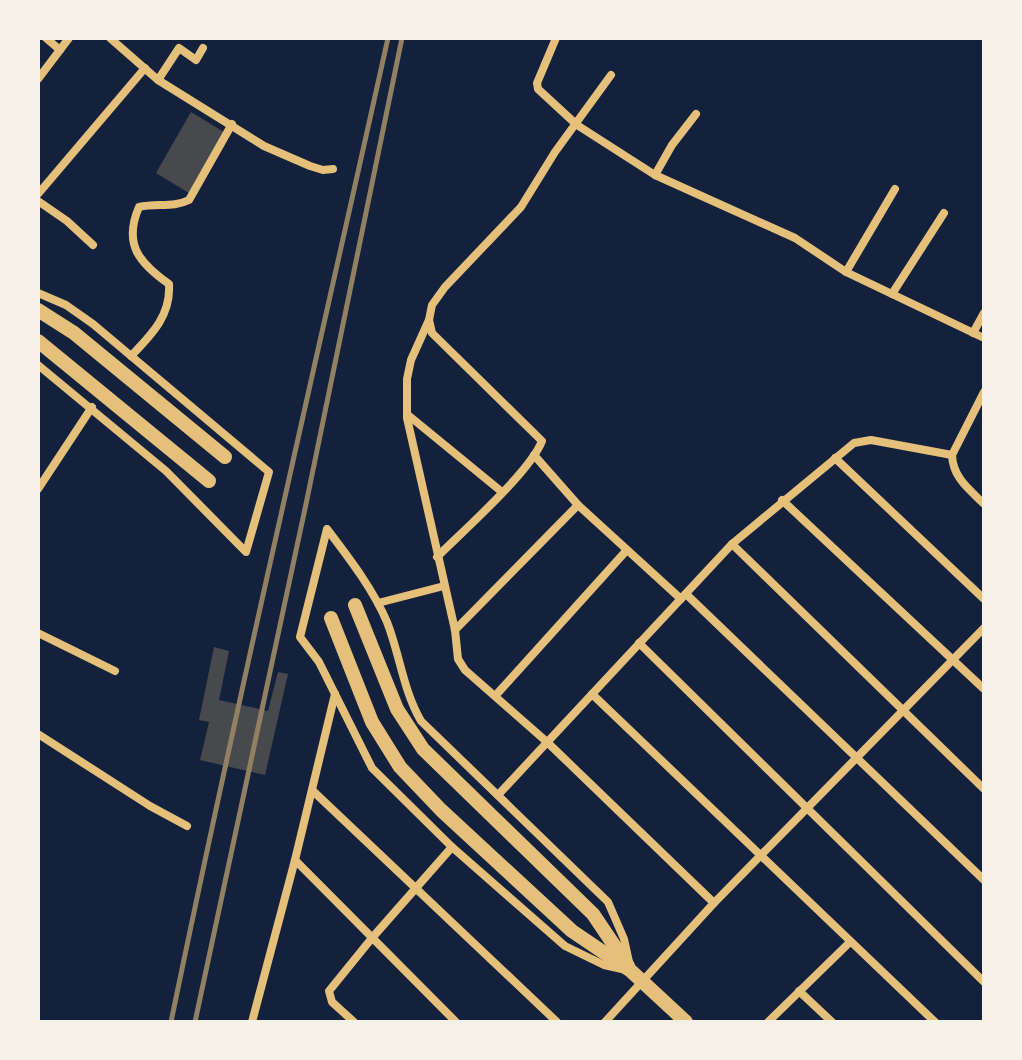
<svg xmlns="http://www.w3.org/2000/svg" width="1022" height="1060" font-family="'PT Serif',serif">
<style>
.building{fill:#48494c}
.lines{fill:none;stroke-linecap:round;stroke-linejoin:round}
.minor{stroke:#e5c07b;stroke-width:8}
.secondary{stroke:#e5c07b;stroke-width:14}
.rail{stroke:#918062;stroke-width:5}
</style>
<rect width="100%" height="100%" fill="#14213d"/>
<!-- building -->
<g class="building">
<polygon points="191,112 224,132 189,193 156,173"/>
<polygon points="214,647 229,651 219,700 268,711 278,672 288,674 265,775 200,760 209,722 199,720"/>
</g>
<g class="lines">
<!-- minor -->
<g class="minor">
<polyline points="46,38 60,50"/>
<polyline points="110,38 158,80 264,146 310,166 323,170 333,169"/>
<polyline points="556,38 537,83 538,89 577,125 655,175 795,238 846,272 984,338"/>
<polyline points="38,79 69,38"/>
<polyline points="158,80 179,48 196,60 203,48"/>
<polyline points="655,175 672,145 696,114"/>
<polyline points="38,194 145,68"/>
<polyline points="38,201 67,221 93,245"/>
<polyline points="846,272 895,189"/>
<polyline points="38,293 66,305 93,324 269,472 246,552 166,471 38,365"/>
<polyline points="892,294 944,213"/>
<polyline points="429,320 411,360 407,379 407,418 455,630 458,659 465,670 547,742 714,903"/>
<polyline points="973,333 984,313"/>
<path d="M131,356C151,335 171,316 169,284C139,263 123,244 139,207C157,203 173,208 189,200L232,124"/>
<path d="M984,392L952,455C953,478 969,489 984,504"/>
<polyline points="408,415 502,492"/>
<polyline points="534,455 578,505 681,599"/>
<polyline points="835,458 984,599"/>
<polyline points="38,489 92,407"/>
<polyline points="782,500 984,689"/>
<path d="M327,529C349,558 373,589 387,622C400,655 403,690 421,721L608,902L624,939L631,971L604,965L565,946L452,847L372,768L319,662L300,637Z"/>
<polyline points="732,544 984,789"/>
<path d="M437,557C463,531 530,472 542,441L432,333L429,320L432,305L445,287L521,207L555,152L611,75"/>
<polyline points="686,594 984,880"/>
<polyline points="378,603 444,586"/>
<polyline points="455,630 578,505"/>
<polyline points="38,633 115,671"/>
<polyline points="639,643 984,982"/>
<polyline points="592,694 935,1022"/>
<polyline points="496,695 626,551"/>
<polyline points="38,734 150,806 187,826"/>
<polyline points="313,791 557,1022"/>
<polyline points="498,795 732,544 854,443 871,440 952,455"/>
<polyline points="295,860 456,1022"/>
<polyline points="799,991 832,1022"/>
<polyline points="252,1022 295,860 335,694"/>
<polyline points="354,1022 332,1002 329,991 372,938 452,847"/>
<polyline points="605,1022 714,903 984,628"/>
<polyline points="768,1022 850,942"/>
</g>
<!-- secondary -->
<g class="secondary">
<polyline points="38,310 74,333 225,457"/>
<polyline points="38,341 209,481"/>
<polyline points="355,605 397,709 423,749 593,914 628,966"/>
<polyline points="331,618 372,722 400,767 441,810 572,931 631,971 686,1022"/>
</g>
<!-- rail -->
<g class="rail">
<path d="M171,1022C239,693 315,366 388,38"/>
<polyline points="195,1022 306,504 402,38"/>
</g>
</g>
<!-- border -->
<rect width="1022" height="1060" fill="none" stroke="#f6f1e7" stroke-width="80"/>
</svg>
